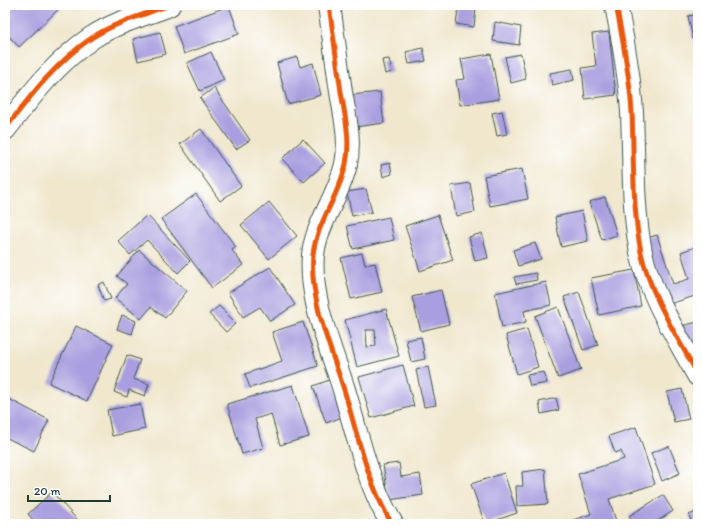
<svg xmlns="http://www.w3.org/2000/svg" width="703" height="529" font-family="Itim,sans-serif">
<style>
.building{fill:#a99edf;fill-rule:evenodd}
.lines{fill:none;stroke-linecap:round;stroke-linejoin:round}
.minor-casing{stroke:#3e564b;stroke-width:24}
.minor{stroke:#fff;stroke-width:22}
.cycleway-casing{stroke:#fff;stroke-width:8}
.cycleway{stroke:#e8590c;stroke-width:5}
</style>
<rect width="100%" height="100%" fill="#fff"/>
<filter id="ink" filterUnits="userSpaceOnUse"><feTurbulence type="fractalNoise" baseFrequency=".025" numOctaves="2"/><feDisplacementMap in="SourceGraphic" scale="8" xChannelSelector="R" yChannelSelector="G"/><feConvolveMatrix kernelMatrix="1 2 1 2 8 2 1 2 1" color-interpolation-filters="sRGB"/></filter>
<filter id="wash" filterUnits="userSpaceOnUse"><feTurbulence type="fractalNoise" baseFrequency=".012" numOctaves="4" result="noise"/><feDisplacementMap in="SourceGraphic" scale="16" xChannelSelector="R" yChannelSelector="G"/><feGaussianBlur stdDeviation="0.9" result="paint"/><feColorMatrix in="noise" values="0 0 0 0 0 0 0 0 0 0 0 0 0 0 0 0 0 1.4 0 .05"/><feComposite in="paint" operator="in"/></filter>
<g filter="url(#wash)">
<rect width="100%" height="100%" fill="#f0e7cd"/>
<g id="blocks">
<!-- building -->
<g class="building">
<polygon points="5,5 63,5 19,47 5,32"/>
<polygon points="459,5 476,8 474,27 456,24"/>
<polygon points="229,6 239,34 184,54 174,26"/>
<polygon points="698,14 698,38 693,39 688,16"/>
<polygon points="495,22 521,27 519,45 493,41"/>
<polygon points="160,32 166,54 138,61 133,39"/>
<polygon points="609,32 616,95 585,99 582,68 596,66 592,34"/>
<polygon points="423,48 426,61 409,64 406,52"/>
<polygon points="211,52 224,80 200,91 187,63"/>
<polygon points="491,54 499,99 460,105 456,80 465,79 461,59"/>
<polygon points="521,54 526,79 511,83 505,57"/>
<polygon points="297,57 300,67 313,63 321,95 288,104 277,63"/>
<polygon points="389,59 392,72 385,74 382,60"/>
<polygon points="572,69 574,80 552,85 550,73"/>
<polygon points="214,88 250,140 236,149 200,98"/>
<polygon points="380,92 384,123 355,127 351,95"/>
<polygon points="502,111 507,134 497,136 492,113"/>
<polygon points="201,129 241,186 220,201 180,144"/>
<polygon points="303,139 325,163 304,182 282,159"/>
<polygon points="390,163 392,174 383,177 381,165"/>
<polygon points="522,169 528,199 490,206 484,176"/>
<polygon points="470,183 475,212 456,216 451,186"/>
<polygon points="366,189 372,212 352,216 347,192"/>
<polygon points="196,194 236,247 232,250 243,265 212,288 161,219"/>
<polygon points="605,197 617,235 602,240 589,202"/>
<polygon points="269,202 297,236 269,259 241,225"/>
<polygon points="582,211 588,241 561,247 555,217"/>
<polygon points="147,215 190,261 178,273 147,240 130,255 118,241"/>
<polygon points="438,215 453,260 420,271 405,226"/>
<polygon points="389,217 394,240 353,249 347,226"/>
<polygon points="482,233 488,258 475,261 469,237"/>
<polygon points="657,235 673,284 689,279 681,252 698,246 698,295 660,307 638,241"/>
<polygon points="535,243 541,259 518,266 513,250"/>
<polygon points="139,250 187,291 165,318 151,307 141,319 115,298 127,284 117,276"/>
<polygon points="362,253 365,265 375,263 382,292 351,299 341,258"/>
<polygon points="270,267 295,305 270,321 260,307 243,317 228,293"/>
<polygon points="634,270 641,306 599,315 591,278"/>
<polygon points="536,273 537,280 516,284 514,277"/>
<polygon points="104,282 111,299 104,301 98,285"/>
<polygon points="546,282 551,305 524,311 526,322 502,327 495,293"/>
<polygon points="441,290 449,324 421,331 412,297"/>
<polygon points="579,292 598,345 583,350 564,297"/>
<polygon points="219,306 236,323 226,332 209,314"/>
<polygon points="558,307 581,370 558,378 535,316"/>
<path d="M386,309L399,356L357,367L345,320ZM366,330H375L376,346L367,347Z"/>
<polygon points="122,315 136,321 132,334 117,329"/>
<polygon points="303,322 318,366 250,388 245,374 282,361 272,332"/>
<polygon points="698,322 698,347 687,349 681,326"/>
<polygon points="76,326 113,344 87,401 49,383"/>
<polygon points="527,329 538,367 517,374 506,335"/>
<polygon points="421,337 425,359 411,362 406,340"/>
<polygon points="127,355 140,360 133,379 149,384 145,396 129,390 127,397 114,392"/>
<polygon points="403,365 414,406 371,418 359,377"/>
<polygon points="428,367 436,405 424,407 416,370"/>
<polygon points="544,372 547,383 530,386 527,375"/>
<polygon points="332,379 345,416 326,423 313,386"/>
<polygon points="293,385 309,437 280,445 271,414 255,419 263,448 242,454 227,404"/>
<polygon points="682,389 689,419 674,422 667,392"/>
<polygon points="5,397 49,420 34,451 5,437"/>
<polygon points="556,398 559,410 541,414 539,402"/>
<polygon points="140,404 145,429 112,436 107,410"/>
<polygon points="636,427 655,484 609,499 617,524 569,524 568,522 591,514 578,474 624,459 621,451 615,453 609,436"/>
<polygon points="669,446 680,473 662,481 651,453"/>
<polygon points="399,463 401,477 420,474 423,495 389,500 383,465"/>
<polygon points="545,469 548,504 517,506 516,486 523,486 522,472"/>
<polygon points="504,473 517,513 485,524 471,484"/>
<polygon points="52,492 81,524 37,524 28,514"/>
<polygon points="663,495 673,511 653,524 633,524 629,516"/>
<polygon points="698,511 698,524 692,524 689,515"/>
</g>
</g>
</g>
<g filter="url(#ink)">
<use href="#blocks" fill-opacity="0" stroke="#3e564b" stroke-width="1"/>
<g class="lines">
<!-- minor casing -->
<g class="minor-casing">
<g id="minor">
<path d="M329,5C333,34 337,63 341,92C345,116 351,140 346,164C339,196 316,224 313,255C309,301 332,350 345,393C358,437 368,484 392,524"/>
<path d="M616,5C623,40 630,77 632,113C634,158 632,207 641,252C650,295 677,336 698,375"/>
<path d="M5,129C31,95 57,61 93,37C116,22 144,15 169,5"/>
</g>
</g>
<!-- minor -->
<use href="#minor" class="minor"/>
<!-- cycleway casing -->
<g class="cycleway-casing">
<g id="cycleway">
<path d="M329,5C333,34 337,63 341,92C345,116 351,140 346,164C339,196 316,224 313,255C309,301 332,350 345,393C358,437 368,484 392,524"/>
<path d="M616,5C623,40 630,77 632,113C634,158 632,207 641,252C650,295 677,336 698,375"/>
<path d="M5,129C31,95 57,61 93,37C116,22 144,15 169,5"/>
</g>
</g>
<!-- cycleway -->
<use href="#cycleway" class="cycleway"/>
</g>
</g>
<!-- margin -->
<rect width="703" height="529" fill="none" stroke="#fff" stroke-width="20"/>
<!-- scale -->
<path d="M28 495v6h82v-6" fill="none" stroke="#1f3d34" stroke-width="2"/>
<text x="34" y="495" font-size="12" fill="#1f3d34" stroke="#ffffff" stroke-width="3" paint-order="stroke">20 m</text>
</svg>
